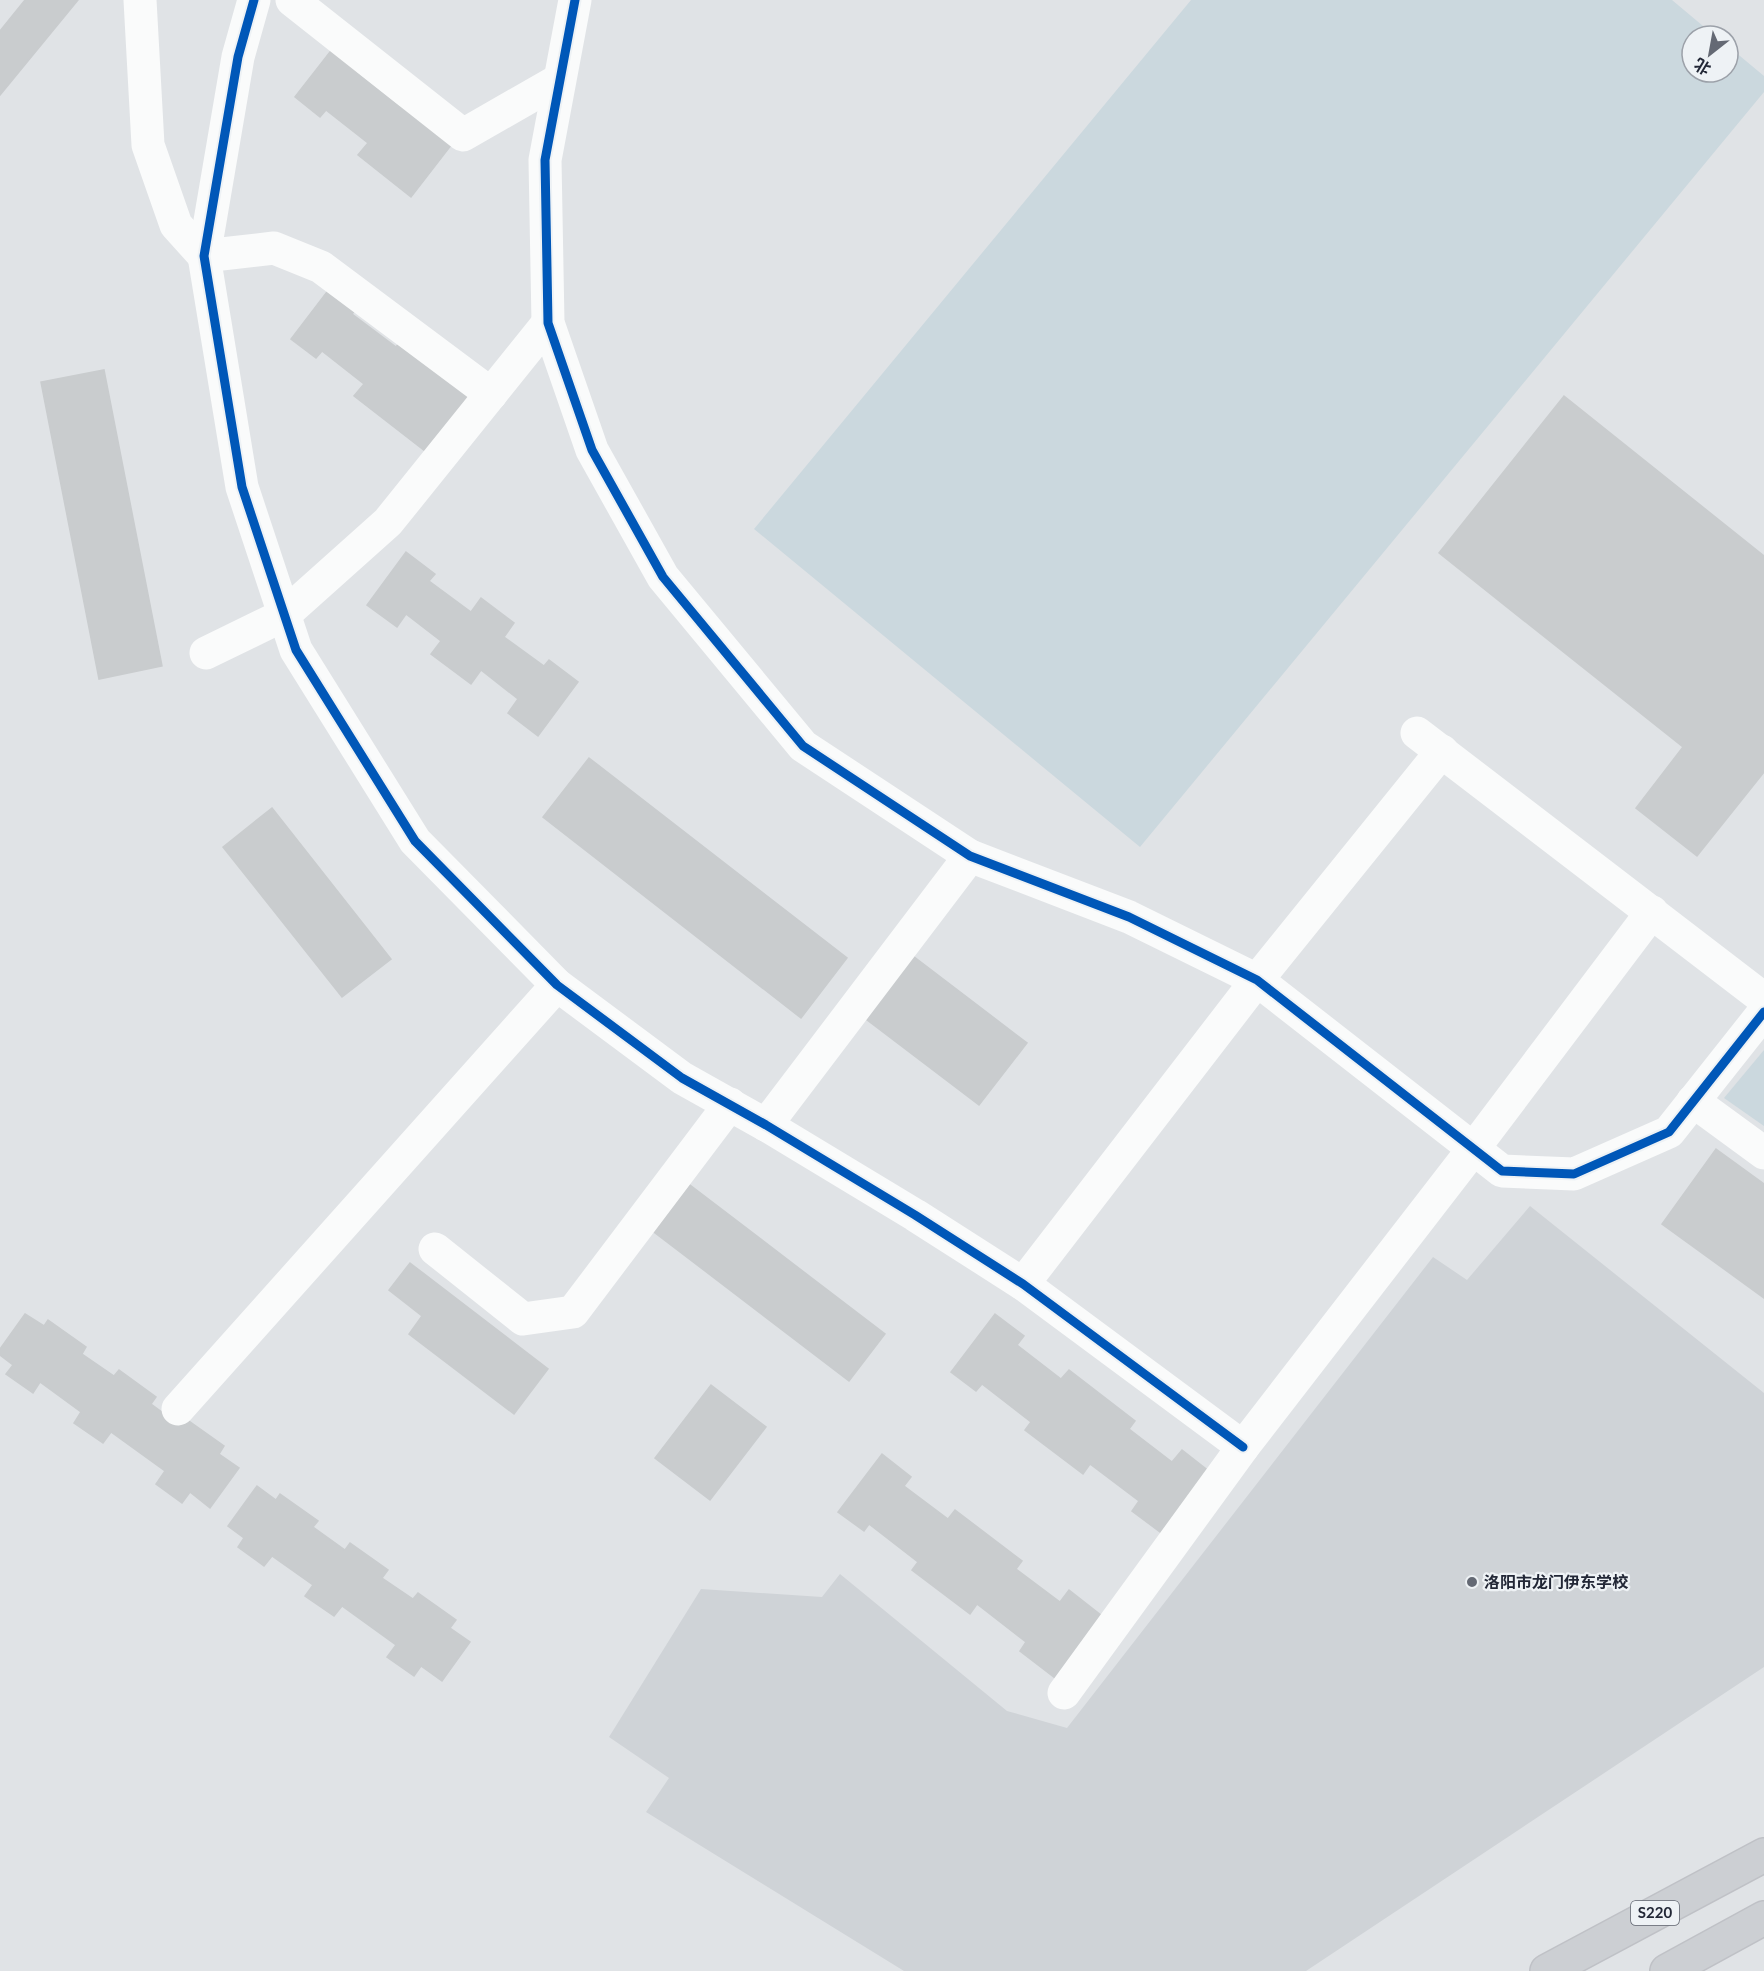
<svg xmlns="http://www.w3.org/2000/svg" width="1764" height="1971" font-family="Lato,'Noto Sans SC',sans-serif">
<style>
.built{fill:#cfd3d7}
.green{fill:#cbd8de}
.building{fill:#c9ccce;stroke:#c9ccce;stroke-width:1.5}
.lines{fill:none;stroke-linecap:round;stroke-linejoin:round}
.major-casing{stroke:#bfc1c6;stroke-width:36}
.minor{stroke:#fafbfb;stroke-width:33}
.major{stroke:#cccfd3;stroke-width:33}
.cycleway-casing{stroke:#eef2f5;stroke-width:13}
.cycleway{stroke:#0057b8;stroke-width:9}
.poi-dot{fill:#646974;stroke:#eef2f5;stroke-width:2}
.labels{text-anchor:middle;stroke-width:4.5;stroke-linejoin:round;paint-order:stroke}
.shield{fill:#eef2f5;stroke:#5f646f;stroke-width:1.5}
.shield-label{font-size:15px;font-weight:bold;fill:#222736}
.poi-label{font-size:16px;font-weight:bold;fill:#222736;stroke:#eef2f5;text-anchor:start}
</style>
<rect width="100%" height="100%" fill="#e0e3e6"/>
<!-- built -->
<polygon class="built" points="1530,1206 1764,1393 1764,1667 1306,1971 904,1971 646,1812 669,1778 609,1737 701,1589 822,1597 840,1574 1007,1711 1067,1728 1433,1257 1467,1280"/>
<!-- green -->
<g class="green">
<polygon points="1191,0 1672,0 1715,36 1692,36 1692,72 1728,72 1728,46 1764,76 1764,92 1140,847 754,529"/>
<polygon points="1764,1050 1764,1126 1724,1098"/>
</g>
<!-- building -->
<g class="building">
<polygon points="25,0 78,0 0,95 0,31"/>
<polygon points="337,43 363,63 356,72 400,107 409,96 459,135 411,197 358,155 368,143 326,110 320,117 295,97"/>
<polygon points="333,284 359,305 352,314 396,347 405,336 482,396 434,458 354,396 364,384 322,351 316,358 291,339"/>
<polygon points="104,370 162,666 99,679 41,382"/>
<polygon points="1564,396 1764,556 1764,772 1697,856 1636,808 1683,747 1439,553"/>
<polygon points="406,552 435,574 429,581 471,612 481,598 514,623 504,637 544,666 549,660 578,682 538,736 508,713 518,699 481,670 471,684 431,654 441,641 406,614 397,627 367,605"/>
<polygon points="589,758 847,958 801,1018 543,817"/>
<polygon points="272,808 391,959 342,997 223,847"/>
<polygon points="913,956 1027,1043 979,1105 866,1019"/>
<polygon points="1716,1149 1764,1184 1764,1298 1662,1224"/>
<polygon points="690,1185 885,1334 849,1381 654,1232"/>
<polygon points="410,1263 548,1369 514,1414 409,1334 422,1316 389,1290"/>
<polygon points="25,1314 44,1326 48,1320 86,1347 82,1354 114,1376 119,1370 156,1397 151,1404 181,1426 186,1419 224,1446 219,1454 239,1468 210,1508 190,1492 182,1503 156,1484 165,1471 111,1432 103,1443 74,1423 81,1412 40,1382 33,1393 6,1374 13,1365 0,1355 0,1349"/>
<polygon points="995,1314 1024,1336 1017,1345 1061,1379 1069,1370 1135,1421 1129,1429 1172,1462 1182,1450 1215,1476 1168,1538 1132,1511 1139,1501 1090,1464 1083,1474 1025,1430 1031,1422 982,1384 976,1391 951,1372"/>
<polygon points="711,1385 766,1427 710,1500 655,1458"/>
<polygon points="882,1454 911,1477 904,1486 948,1519 955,1510 1022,1561 1016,1569 1060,1602 1069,1590 1102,1616 1055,1678 1020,1651 1026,1642 977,1604 970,1614 912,1570 918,1562 869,1524 864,1531 838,1512"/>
<polygon points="257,1486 276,1500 280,1494 318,1521 313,1527 345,1550 350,1543 388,1570 382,1578 413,1599 418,1593 456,1620 450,1628 470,1642 442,1681 421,1666 414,1676 387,1657 396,1645 342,1606 334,1616 305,1596 313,1585 272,1556 264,1566 238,1547 244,1538 228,1526"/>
</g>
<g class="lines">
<!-- major casing -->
<g class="major-casing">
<g id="major">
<polyline points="1547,1971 1764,1855"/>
<polyline points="1667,1971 1764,1918"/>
</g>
</g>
<!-- minor -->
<g class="minor">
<polyline points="140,0 148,145 176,225 204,256 274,248 321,267 491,394"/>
<polyline points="254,0 238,57 204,256 242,487 296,650 415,841 557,985 682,1078 766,1125 915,1215 1023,1284 1243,1447"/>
<polyline points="292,0 463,135 559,80"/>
<polyline points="575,0 545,160 548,323 592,450 663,577 803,746 970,856 1129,917 1257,980 1502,1171 1574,1174 1669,1132 1764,1012"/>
<polyline points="206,653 284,615 388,522 548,323"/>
<polyline points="1417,733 1764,999"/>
<polyline points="1693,1101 1764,1153"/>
<polyline points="766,1125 970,856"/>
<polyline points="435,1249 523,1319 573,1312 730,1104"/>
<polyline points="1023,1284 1257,980 1442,751"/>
<polyline points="178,1409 557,985"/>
<polyline points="1064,1693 1243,1447 1474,1148 1652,912"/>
</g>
<!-- major -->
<use href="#major" class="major"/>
<!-- cycleway casing -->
<g class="cycleway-casing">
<g id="cycleway">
<polyline points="254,0 238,57 204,256 242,487 296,650 415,841 557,985 682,1078 766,1125 915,1215 1023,1284 1243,1447"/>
<polyline points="575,0 545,160 548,323 592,450 663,577 803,746 970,856 1129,917 1257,980 1502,1171 1574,1174 1669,1132 1764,1012"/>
</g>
</g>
<!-- cycleway -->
<use href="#cycleway" class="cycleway"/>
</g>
<!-- markers -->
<circle class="poi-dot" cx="1472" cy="1582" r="6"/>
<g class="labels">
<!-- shield labels -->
<rect class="shield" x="1631" y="1901" width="48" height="24" rx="4.5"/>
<g class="shield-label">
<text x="1655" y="1918">S220</text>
</g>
<!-- poi labels -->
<g class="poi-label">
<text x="1484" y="1588">洛阳市龙门伊东学校</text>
</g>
</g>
<!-- north arrow -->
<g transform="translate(1710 54) rotate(211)"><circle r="28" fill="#eef2f5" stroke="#9ca1a9" stroke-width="1.5"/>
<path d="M0-4.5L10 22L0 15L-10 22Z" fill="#646974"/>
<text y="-9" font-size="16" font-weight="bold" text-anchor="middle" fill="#222736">北</text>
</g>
</svg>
